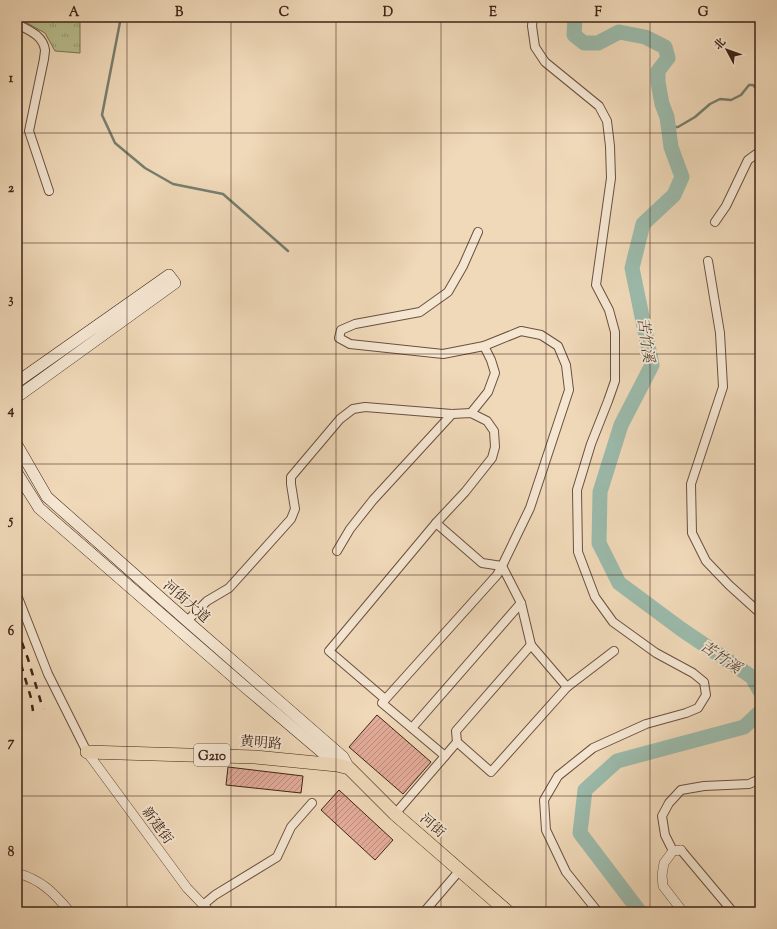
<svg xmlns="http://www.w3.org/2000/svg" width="777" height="929" font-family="'Sorts Mill Goudy','Noto Serif SC',serif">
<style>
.grass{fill:url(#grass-tufts);stroke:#7c7152}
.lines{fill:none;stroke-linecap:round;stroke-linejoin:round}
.stream{stroke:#767e6f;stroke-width:2.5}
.river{stroke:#9bbaab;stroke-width:15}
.building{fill:url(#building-hatch);stroke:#3e2315}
.minor-casing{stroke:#6a503e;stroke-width:10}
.tertiary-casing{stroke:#6a503e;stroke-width:10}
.secondary-casing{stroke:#3e2315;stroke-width:12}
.trunk-casing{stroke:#3e2315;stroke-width:14}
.minor{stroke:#f5e6d2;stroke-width:8}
.tertiary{stroke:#f5e6d2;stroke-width:9}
.secondary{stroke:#f5e6d2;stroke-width:11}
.trunk{stroke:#f0d9b9;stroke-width:13}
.rail{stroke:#3e2315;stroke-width:2.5;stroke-dasharray:7 7;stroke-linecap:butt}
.grid{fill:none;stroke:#3e2315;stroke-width:1;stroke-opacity:0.55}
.labels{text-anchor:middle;stroke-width:3.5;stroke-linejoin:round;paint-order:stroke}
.shield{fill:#f5e6d2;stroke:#755e4e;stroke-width:1}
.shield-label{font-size:13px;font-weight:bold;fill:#3e2315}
.street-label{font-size:14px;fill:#3e2315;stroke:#f5e6d2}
.water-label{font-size:15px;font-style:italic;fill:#55493a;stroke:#f5e6d2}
.neatline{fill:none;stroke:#3e2315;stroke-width:1.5}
.grid-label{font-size:13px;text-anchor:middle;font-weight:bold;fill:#3e2315}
</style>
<defs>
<pattern id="grass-tufts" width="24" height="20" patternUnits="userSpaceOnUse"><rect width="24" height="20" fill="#b9bf8f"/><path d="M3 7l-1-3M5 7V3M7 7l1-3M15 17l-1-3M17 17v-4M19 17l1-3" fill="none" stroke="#989b74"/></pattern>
<pattern id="building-hatch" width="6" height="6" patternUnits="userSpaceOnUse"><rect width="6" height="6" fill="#e4ac9b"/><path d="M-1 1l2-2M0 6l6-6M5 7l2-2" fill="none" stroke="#ba8c7d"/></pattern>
</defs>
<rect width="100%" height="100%" fill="#f0d9b9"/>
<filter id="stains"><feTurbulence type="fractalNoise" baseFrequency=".005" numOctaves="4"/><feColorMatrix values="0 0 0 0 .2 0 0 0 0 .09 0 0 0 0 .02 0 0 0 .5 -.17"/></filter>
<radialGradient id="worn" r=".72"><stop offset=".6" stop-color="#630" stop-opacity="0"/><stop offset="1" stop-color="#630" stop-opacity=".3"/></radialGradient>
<!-- grass -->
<polygon class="grass" points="17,17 80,17 80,53 55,51 45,33 23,21 17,20"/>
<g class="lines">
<!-- stream -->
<g class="stream">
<polyline points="121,17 102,115 115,143 145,168 173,184 223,194 288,251"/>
<polyline points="668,127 678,127 695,117 710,104 720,99 731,100 741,95 749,85 753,85 760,93"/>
</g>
<!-- river -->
<g class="river">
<polyline points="576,17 575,19 574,35 584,43 598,43 619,32 645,37 665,47 668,58 658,71 658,82 662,104 667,117 671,147 682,177 674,195 643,224 632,268 652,365 621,425 600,492 599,543 619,583 681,629 752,677 760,691"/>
<polyline points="640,912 580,833 585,790 617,761 744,727 760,712"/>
</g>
</g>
<!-- building -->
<g class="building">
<polygon points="377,715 431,762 403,794 349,747"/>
<polygon points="228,767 303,776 301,793 226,785"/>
<polygon points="339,790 393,840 375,860 321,810"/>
</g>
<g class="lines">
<!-- minor casing -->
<g class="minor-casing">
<g id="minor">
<polyline points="533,17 532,26 535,47 545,62 599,106 607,121 610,146 611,178 596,285 609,310 615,332 615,381 608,401 591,444 577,490 578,552 595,597 613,622 656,653 693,673 704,682 706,695 698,708 686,713 646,724 593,748 558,776 544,800 546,830 566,872 598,912"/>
<path d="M17,24C28,30 43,35 45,50C45,53 44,57 44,59L29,131L49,191"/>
<polyline points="715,222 726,206 748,160 759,152 760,152"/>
<polyline points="708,261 720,333 723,387 691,484 692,533 706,561 729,585 760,613"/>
<polyline points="471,413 488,392 495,373 491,360 484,346"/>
<polyline points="436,523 482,563 502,566 521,603 531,645 567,687"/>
<polyline points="337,551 350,529 373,500 452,414"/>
<polyline points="17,595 48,674 87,752"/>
<polyline points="187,621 207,601 229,588 291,519 295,509 291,484 291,477 340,419 353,409 365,407 452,414 471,413 487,421 494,431 495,447 492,458 465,492 436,523 329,651 385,699"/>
<polyline points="412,728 521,603"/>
<polyline points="457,742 491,772 567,687 614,651"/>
<polyline points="445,756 457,742 456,731 531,645"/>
<polyline points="395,814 445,756 382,703 497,575 502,566 530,508 569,390 566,365 558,346 541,335 521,331 484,346 443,354 350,344 339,338 341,330 355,324 420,312 448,292 463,266 478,232"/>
<polyline points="681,850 733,912"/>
<polyline points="673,851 665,835 662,816 669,803 681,790 704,786 749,784 760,779"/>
<polyline points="203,905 215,895 277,857 291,827 312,803"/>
<polyline points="424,912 460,870"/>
</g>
</g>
<!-- tertiary casing -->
<g class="tertiary-casing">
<g id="tertiary">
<polyline points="87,752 187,888 208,910 207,912"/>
<polyline points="681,850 673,851 664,863 662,875 663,886 683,912"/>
<path d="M17,873C42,880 54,893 70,912"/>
</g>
</g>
<!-- secondary casing -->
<g class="secondary-casing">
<g id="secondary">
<polyline points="17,382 169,275 175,283 17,397"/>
<polyline points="17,445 47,497 187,621 343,757 349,768"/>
<polyline points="17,473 39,508 245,687 337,765"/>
</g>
</g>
<!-- trunk casing -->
<g class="trunk-casing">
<polyline id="trunk" points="87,752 255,757 337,765 349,768 395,814 508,912"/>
</g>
<!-- minor -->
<use href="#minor" class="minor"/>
<!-- tertiary -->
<use href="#tertiary" class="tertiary"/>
<!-- secondary -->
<use href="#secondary" class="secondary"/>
<!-- trunk -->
<use href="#trunk" class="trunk"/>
<!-- rail -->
<g class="rail">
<polyline points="17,629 28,659 43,709"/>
<polyline points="17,651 31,698 33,711"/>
</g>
</g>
<!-- grid -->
<path class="grid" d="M127,17V912M231,17V912M336,17V912M441,17V912M546,17V912M650,17V912M17,133H760M17,243H760M17,354H760M17,464H760M17,575H760M17,686H760M17,796H760"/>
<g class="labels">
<!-- shield labels -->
<rect class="shield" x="194" y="744" width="36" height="22" rx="3"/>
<g class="shield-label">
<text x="212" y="760">G210</text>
</g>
<!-- street labels -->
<g class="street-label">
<text transform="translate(187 601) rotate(41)" y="5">河街大道</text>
<text transform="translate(261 742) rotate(4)" y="5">黄明路</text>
<text transform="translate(158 825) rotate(54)" y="5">新建街</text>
<text transform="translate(433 825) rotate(41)" y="5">河街</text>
</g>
<!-- water labels -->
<g class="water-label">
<text transform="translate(646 340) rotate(82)" y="5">苦竹溪</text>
<text transform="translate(721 657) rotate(34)" y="5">苦竹溪</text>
</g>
</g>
<!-- margin -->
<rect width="777" height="929" fill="none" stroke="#f0d9b9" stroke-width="44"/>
<!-- north arrow -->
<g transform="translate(727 50) rotate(311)" stroke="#f5e6d2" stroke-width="3" paint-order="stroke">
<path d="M0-3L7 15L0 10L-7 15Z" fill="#3e2315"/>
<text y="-6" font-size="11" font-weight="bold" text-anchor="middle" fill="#3e2315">北</text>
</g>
<rect x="22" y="22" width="733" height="885" class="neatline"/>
<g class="grid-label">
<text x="74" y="16">A</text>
<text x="179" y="16">B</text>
<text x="284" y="16">C</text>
<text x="388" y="16">D</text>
<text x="493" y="16">E</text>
<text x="598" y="16">F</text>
<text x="703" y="16">G</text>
<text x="11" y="82">1</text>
<text x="11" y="192">2</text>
<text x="11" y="303">3</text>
<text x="11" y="414">4</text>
<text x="11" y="524">5</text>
<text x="11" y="635">6</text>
<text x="11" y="746">7</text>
<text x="11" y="856">8</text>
</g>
<rect width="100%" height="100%" filter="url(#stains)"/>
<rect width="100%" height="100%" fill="url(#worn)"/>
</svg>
